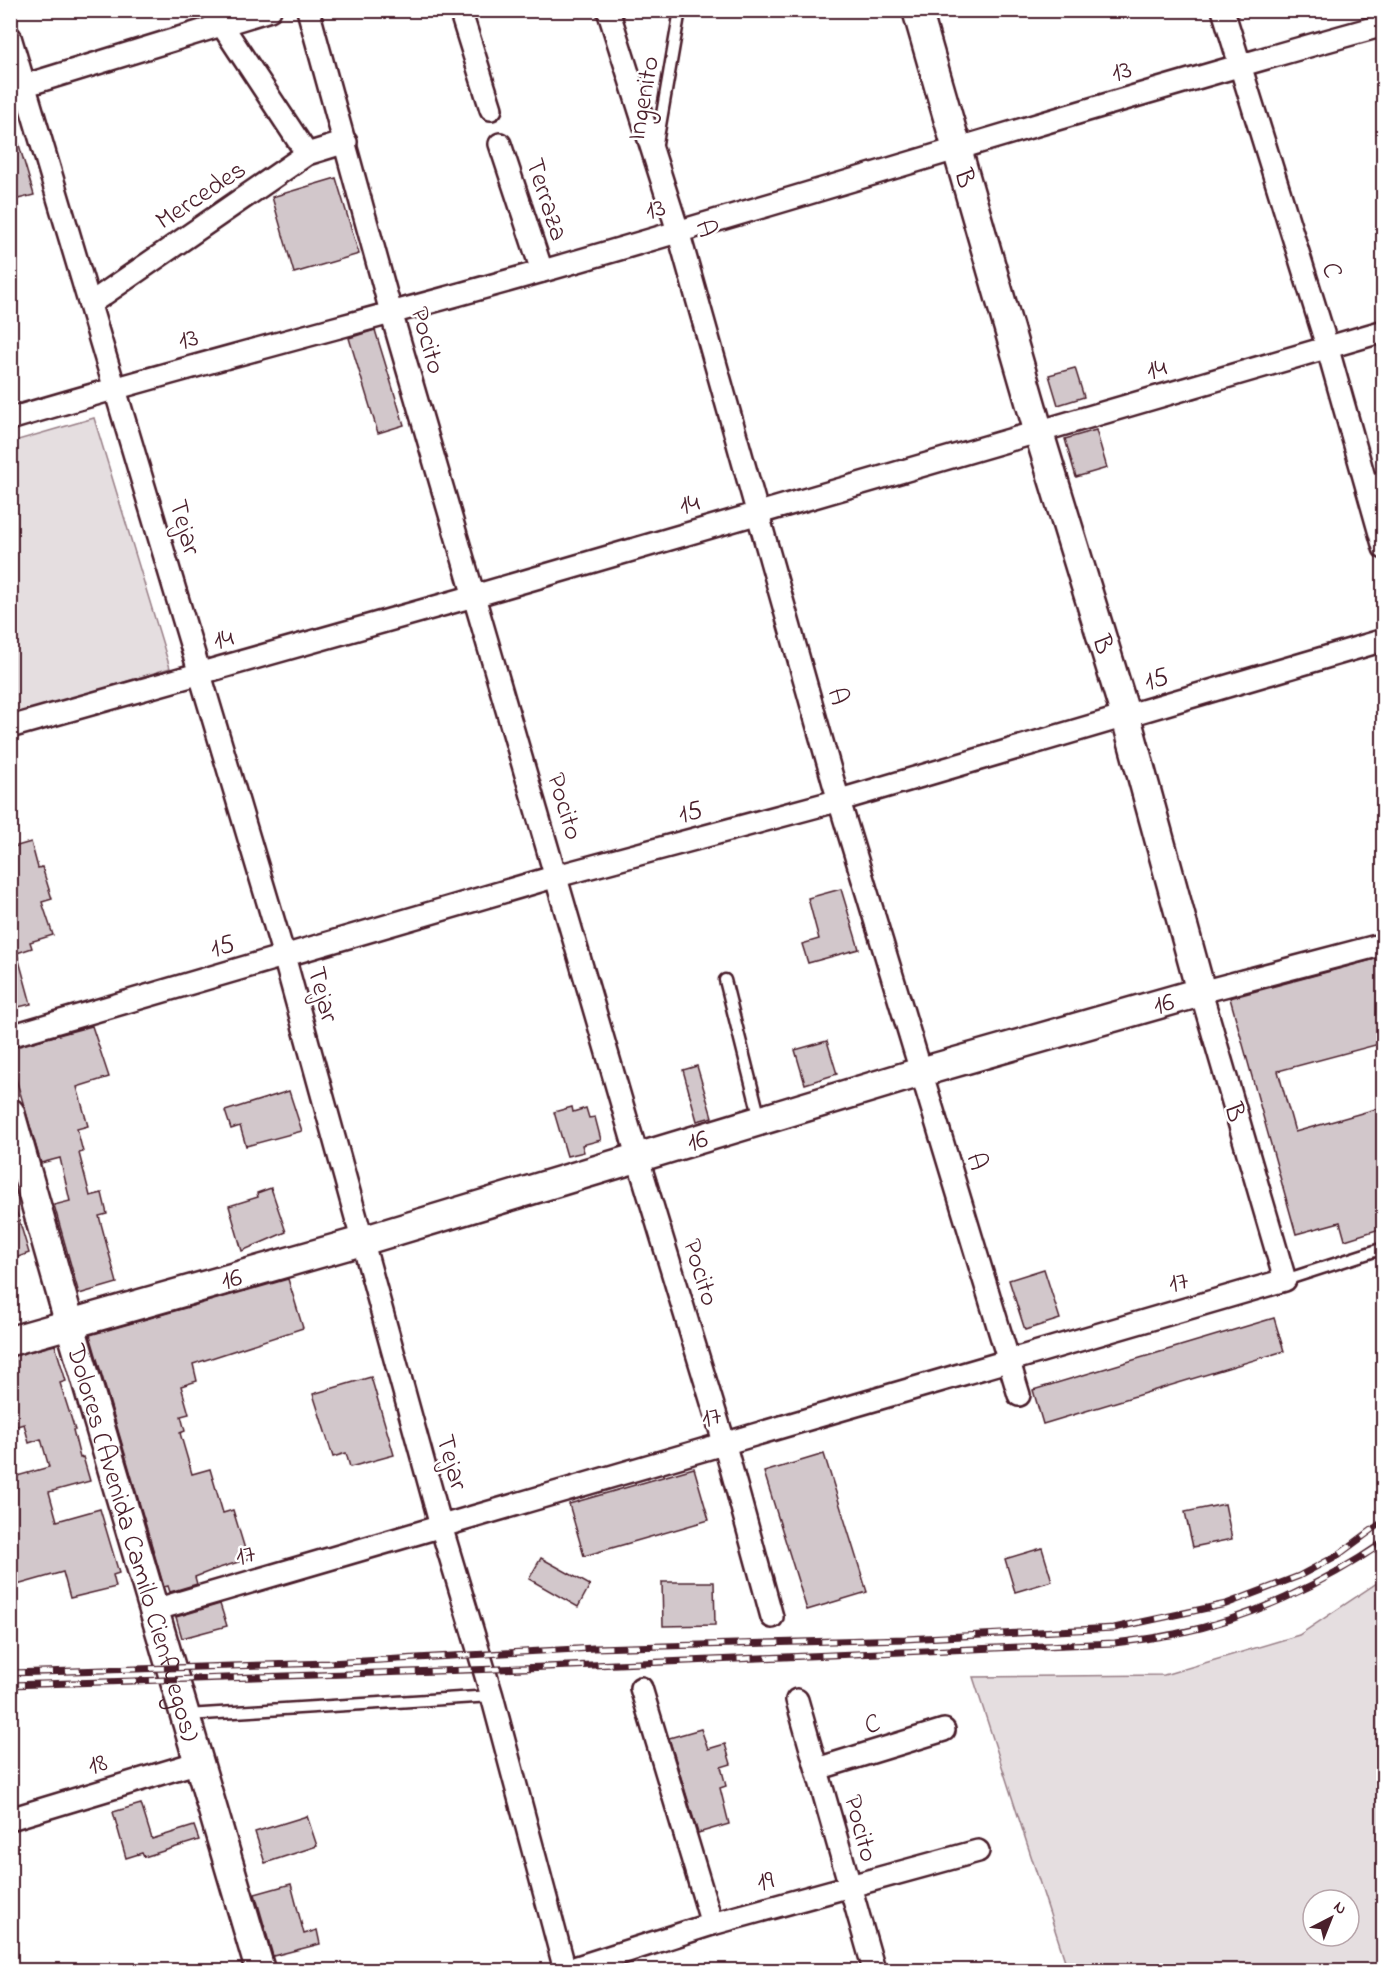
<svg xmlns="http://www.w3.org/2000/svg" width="1394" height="1981" font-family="'Indie Flower',sans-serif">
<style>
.green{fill:#e5dee0;stroke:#987e86;stroke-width:1.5;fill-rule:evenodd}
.building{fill:#d2c7cb;stroke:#4a1f2b;stroke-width:1.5}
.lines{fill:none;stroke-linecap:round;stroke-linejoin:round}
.lane-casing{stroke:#4a1f2b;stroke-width:15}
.street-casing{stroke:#4a1f2b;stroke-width:26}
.secondary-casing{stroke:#4a1f2b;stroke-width:33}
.lane{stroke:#fff;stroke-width:10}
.street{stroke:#fff;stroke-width:21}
.secondary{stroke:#fff;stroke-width:28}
.rail-casing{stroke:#4a1f2b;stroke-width:7}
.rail{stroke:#fff;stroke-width:4.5;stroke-dasharray:14;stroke-linecap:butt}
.labels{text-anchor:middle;stroke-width:5;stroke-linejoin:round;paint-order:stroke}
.street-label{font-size:27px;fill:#4a1f2b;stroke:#fff}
</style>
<rect width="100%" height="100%" fill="#fff"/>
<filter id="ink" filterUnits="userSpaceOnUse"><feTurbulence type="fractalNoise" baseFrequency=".0167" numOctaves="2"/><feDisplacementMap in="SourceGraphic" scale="12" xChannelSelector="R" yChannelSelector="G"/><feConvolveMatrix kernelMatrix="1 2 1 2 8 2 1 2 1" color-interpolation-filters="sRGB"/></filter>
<g filter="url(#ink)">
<!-- green -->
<g class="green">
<polygon points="94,418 170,668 11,717 11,442"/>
<path d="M1383,1579V1970H1068L973,1677L1164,1675L1299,1635ZM1313,1900H1349V1936H1313Z"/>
</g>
<!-- building -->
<g class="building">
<polygon points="14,128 34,195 10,201 10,129"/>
<polygon points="336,178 359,254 294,273 272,197"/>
<polygon points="375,330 404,425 378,433 349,338"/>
<polygon points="1075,368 1084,397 1058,405 1049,375"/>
<polygon points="1096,430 1107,468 1076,477 1065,439"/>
<polygon points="31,842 38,868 42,867 52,899 42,902 53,935 30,942 32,948 17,953 31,1004 10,1009 10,848"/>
<polygon points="841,889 859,949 808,963 802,944 819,939 808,898"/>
<polygon points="1383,957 1383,1043 1278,1071 1295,1132 1383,1107 1383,1228 1345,1240 1340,1222 1296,1234 1230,998"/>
<polygon points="92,1026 109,1077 77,1087 88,1126 77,1129 83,1152 79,1153 90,1196 102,1193 107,1214 99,1216 117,1283 79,1294 54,1205 70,1201 60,1158 41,1163 10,1059 10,1048"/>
<polygon points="827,1041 837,1074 805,1084 795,1050"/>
<polygon points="697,1066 712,1117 697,1121 683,1070"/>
<polygon points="289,1091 302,1131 246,1146 240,1126 231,1129 225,1111"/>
<polygon points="572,1107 573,1112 586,1108 589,1118 595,1117 601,1140 582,1145 584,1152 567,1156 554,1112"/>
<polygon points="271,1188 286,1232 242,1251 229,1206 258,1197 257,1193"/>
<polygon points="14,1203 29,1253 10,1260 10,1204"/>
<polygon points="1044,1269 1060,1319 1025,1330 1009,1280"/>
<polygon points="288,1279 303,1328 193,1364 197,1381 181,1386 189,1414 181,1416 185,1431 180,1433 192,1474 210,1469 223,1513 233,1510 248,1559 213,1570 195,1577 197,1584 170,1592 168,1586 164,1587 90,1335"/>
<polygon points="1274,1318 1284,1351 1043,1424 1033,1390"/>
<polygon points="55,1345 66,1381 60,1383 75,1430 73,1430 80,1458 83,1457 90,1481 49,1492 57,1521 100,1509 119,1573 113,1575 116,1587 70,1598 63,1572 10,1587 10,1478 49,1467 41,1439 29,1443 24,1424 10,1428 10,1357"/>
<polygon points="371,1377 394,1455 350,1467 346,1453 333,1457 313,1394"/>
<polygon points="824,1454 867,1592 807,1610 764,1472"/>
<polygon points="694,1468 709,1520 584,1556 569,1504"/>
<polygon points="1225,1504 1232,1539 1193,1547 1185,1512"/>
<polygon points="1042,1548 1052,1581 1015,1592 1005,1559"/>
<polygon points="541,1558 590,1585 578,1607 529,1579"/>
<polygon points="662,1582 714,1582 715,1625 663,1626"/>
<polygon points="220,1604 227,1626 182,1638 176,1617"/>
<polygon points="701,1729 708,1749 725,1744 731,1764 721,1767 726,1786 720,1788 729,1824 698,1833 669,1738"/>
<polygon points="141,1804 152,1839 194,1826 199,1840 144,1857 142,1853 126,1858 113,1812"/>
<polygon points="307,1816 317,1846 265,1863 255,1832"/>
<polygon points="291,1884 304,1934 317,1930 320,1944 273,1956 255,1894"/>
</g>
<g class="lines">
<!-- lane casing -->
<g class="lane-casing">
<g id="lane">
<polyline points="656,149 680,10"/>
<polyline points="1365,482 1384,476"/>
<polyline points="725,980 760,1119"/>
<polyline points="1285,1280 1384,1248"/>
<polyline points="187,1715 492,1696"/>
</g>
</g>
<!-- street casing -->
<g class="street-casing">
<g id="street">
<polyline points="212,10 307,154"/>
<polyline points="308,10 391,312 638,1159 724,1442 772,1617"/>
<polyline points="460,10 491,109"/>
<polyline points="608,10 678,231 834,784 1019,1395"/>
<polyline points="1223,10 1327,346 1384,548"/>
<polyline points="10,37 284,956 441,1526 492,1696 565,1970"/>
<polyline points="10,90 270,10"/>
<polyline points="500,144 542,271"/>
<polyline points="91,303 307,154 346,142"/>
<path d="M10,419C187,366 366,321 543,271C824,191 1102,102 1384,25"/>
<polyline points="10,727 474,596 1384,331"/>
<polyline points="10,1036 557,876 840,800 1384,640"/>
<polyline points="154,1610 1285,1280 1201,992 1384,944"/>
<polyline points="641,1688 712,1924"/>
<polyline points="797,1700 874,1970"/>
<polyline points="817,1769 944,1730"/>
<polyline points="10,1819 199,1762"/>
<polyline points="568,1970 712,1924 978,1851"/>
</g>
</g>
<!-- secondary casing -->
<g class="secondary-casing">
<g id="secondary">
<path id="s1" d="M10,1113L70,1325L260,1970"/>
<path id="s2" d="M10,1341L362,1241L921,1072L1201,992L1126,717L1039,433L917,10"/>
</g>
</g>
<!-- lane -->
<use href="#lane" class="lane"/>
<!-- street -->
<use href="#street" class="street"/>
<!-- secondary -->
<use href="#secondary" class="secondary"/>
<!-- rail casing -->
<g class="rail-casing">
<g id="rail">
<polyline points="10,1673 329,1663 594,1648 905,1639 1114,1628 1226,1604 1299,1576 1338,1555 1384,1521"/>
<path d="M10,1685L498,1669L1115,1643C1136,1640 1158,1638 1179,1633C1251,1618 1323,1584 1384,1542"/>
</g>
</g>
<!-- rail -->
<use href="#rail" class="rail"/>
</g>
</g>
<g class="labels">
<!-- street labels -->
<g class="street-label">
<text transform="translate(1121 70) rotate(-17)" y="9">13</text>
<text transform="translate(642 98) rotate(-80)" y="9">Ingenito</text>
<text transform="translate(966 178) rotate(74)" y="9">B</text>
<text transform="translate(200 194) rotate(-34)" y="9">Mercedes</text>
<text transform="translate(548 199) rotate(72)" y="9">Terraza</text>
<text transform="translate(655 208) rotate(-16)" y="9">13</text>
<text transform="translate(707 228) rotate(73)" y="9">A</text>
<text transform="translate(1333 270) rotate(73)" y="9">C</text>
<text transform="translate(188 338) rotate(-15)" y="9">13</text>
<text transform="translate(429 340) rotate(74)" y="9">Pocito</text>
<text transform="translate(1156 368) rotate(-17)" y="9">14</text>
<text transform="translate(689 503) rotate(-16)" y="9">14</text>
<text transform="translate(186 527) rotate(74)" y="9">Tejar</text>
<text transform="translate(223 638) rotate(-16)" y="9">14</text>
<text transform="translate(1104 644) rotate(73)" y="9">B</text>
<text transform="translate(1156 678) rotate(-17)" y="9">15</text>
<text transform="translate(839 696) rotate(75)" y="9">A</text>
<text transform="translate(566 806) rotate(73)" y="9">Pocito</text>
<text transform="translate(690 811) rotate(-15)" y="9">15</text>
<text transform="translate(222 945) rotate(-16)" y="9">15</text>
<text transform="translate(324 994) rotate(75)" y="9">Tejar</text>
<text dy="9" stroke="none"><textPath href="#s2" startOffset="1202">16</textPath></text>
<text transform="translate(1236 1112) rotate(74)" y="9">B</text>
<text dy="9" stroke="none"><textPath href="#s2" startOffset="716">16</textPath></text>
<text transform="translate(978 1161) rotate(73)" y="9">A</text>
<text transform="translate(702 1272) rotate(73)" y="9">Pocito</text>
<text dy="9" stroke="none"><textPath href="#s2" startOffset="230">16</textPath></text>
<text transform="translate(1178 1281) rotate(-16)" y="9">17</text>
<text transform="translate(711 1416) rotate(-16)" y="9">17</text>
<text transform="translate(453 1462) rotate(74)" y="9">Tejar</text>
<text dy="9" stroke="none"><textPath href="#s1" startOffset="447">Dolores (Avenida Camilo Cienfuegos)</textPath></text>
<text transform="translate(245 1554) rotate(-16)" y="9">17</text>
<text transform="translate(872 1723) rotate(-17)" y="9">C</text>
<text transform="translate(97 1763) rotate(-17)" y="9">18</text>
<text transform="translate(862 1828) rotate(75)" y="9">Pocito</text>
<text transform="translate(765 1880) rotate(-15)" y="9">19</text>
</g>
</g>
<!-- margin -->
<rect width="1394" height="1981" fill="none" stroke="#fff" stroke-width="36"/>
<rect x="18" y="18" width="1358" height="1945" fill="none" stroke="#4a1f2b" stroke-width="2" filter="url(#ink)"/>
<!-- north arrow -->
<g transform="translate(1331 1918) rotate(42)"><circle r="28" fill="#ffffff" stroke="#b7a5aa" stroke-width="1.5"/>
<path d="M0-4.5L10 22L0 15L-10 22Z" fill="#4a1f2b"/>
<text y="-9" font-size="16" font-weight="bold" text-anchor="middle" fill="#4a1f2b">N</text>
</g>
</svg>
